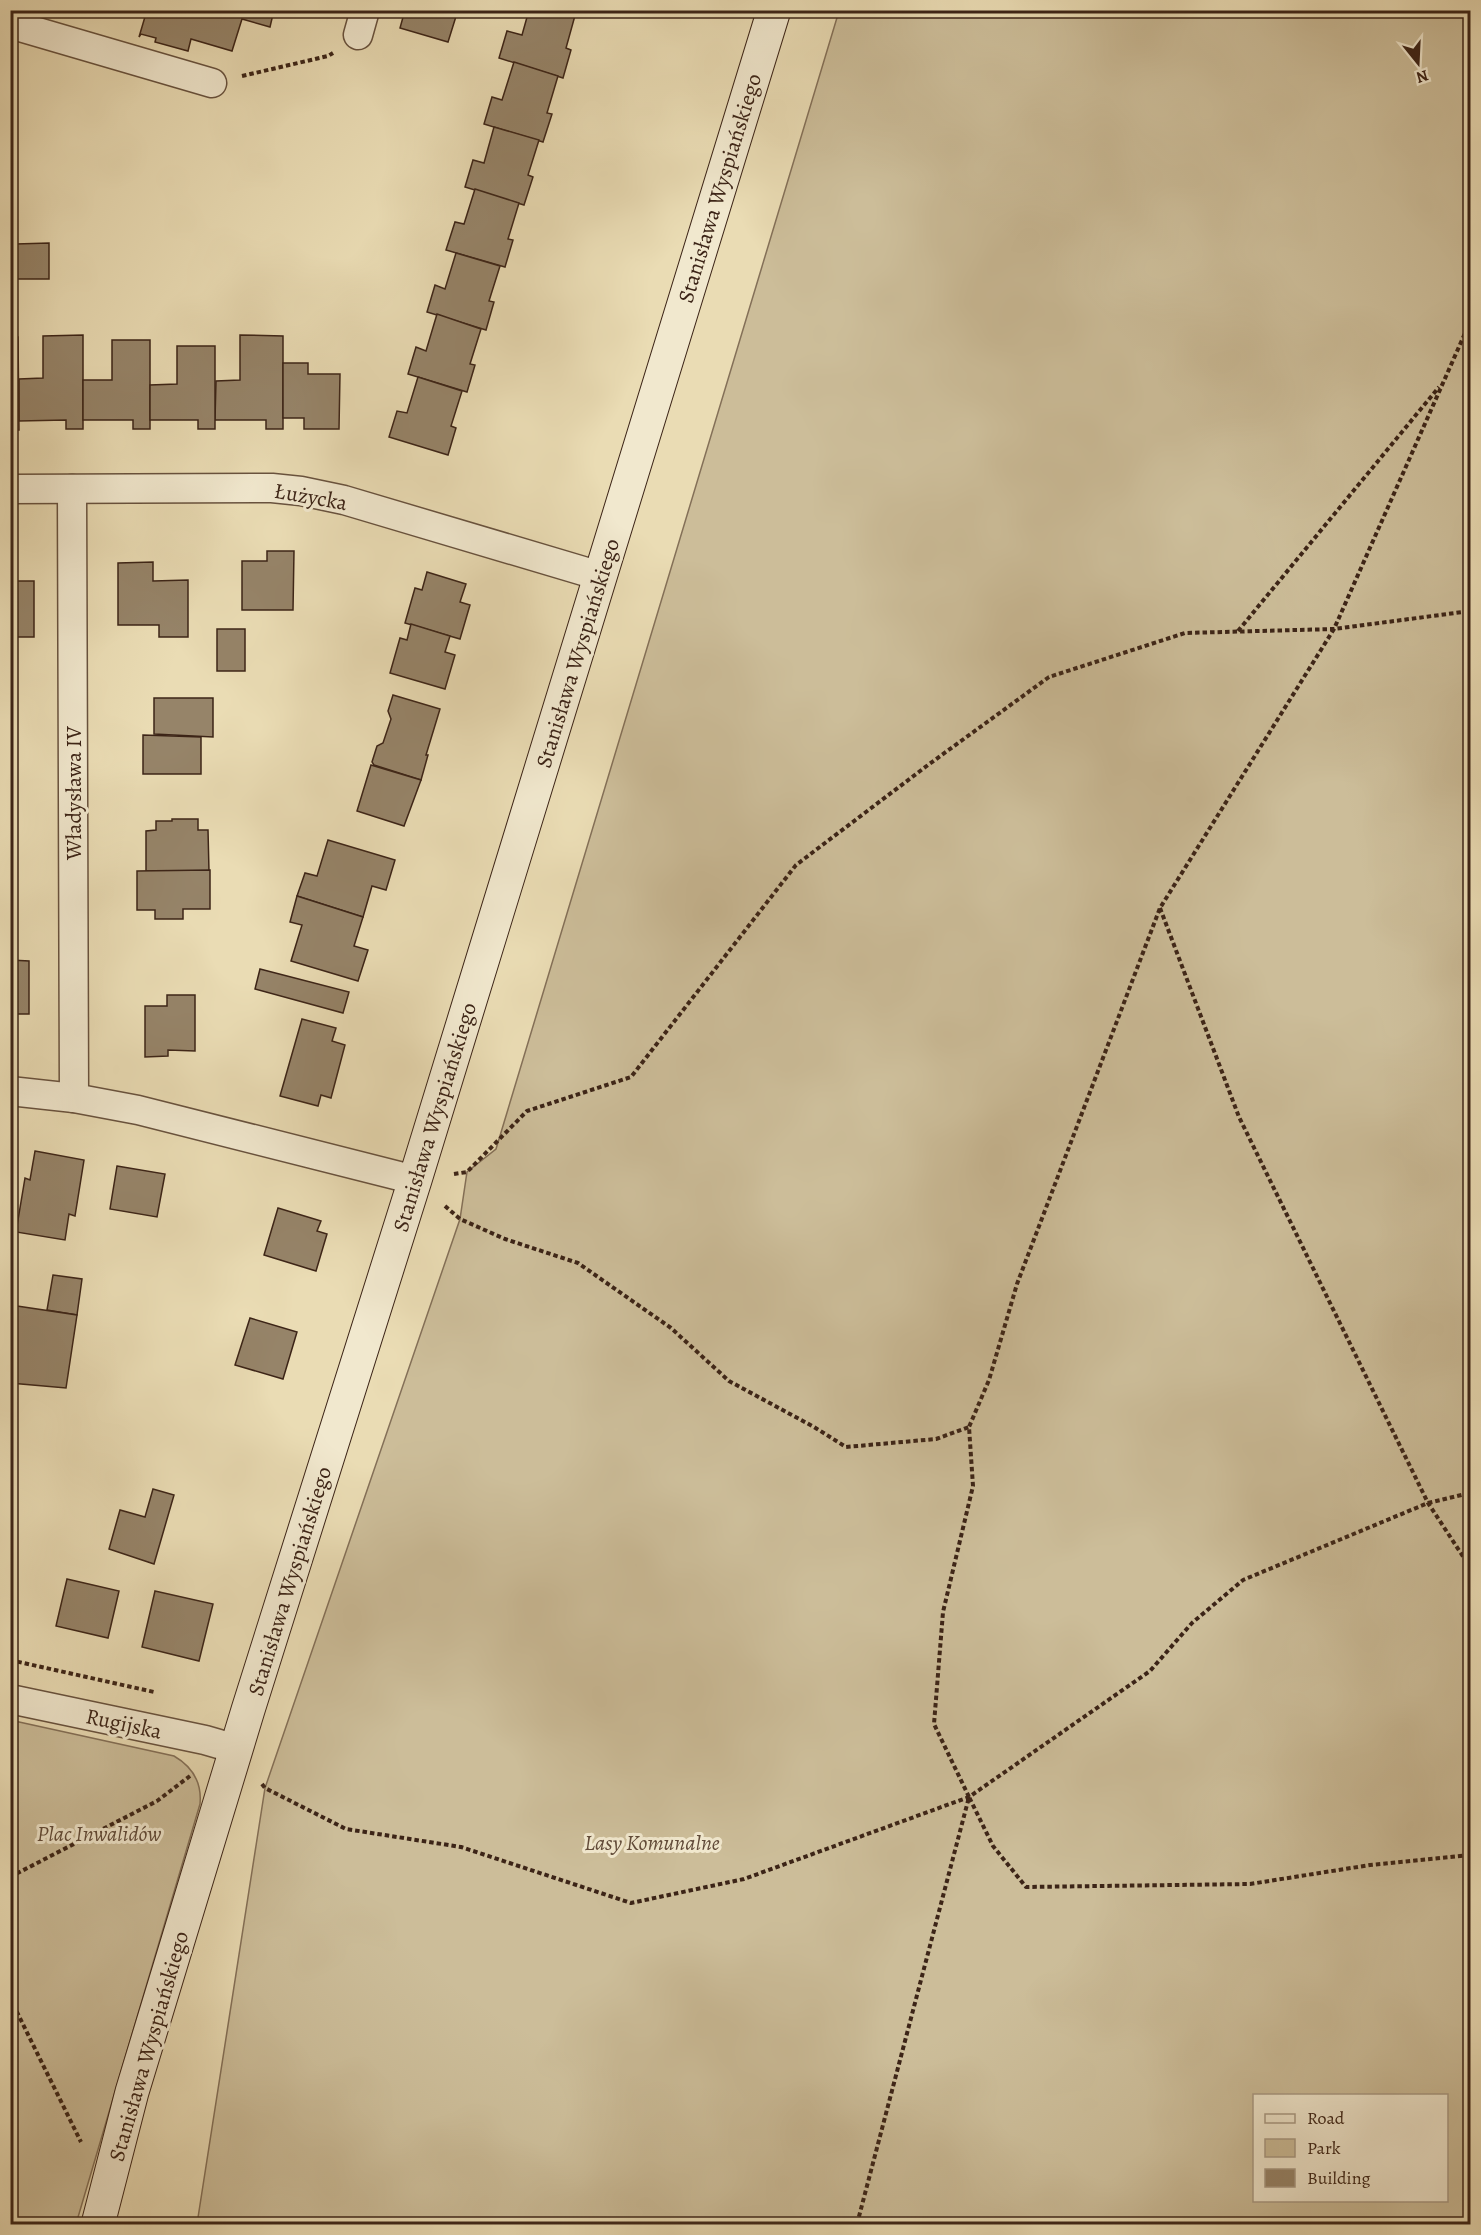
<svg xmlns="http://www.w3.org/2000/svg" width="1481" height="2235" font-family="Alegreya,serif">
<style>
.green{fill:#ccbd99;stroke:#847058;stroke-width:1.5;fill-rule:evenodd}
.building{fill:#968469;stroke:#3c2417;stroke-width:1.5}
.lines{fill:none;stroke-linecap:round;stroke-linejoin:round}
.street-casing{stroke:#68523e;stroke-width:31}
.secondary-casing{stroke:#3c2417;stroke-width:35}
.path{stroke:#3c2417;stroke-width:4;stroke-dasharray:4.5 3;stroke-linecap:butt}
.street{stroke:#f1e8ce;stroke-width:28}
.secondary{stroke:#f1e8ce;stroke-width:33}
.labels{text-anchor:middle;stroke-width:6;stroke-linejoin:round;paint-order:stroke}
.street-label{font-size:22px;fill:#3c2417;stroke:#f1e8ce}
.park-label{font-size:22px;font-style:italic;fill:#604a38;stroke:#f1e8ce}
</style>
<rect width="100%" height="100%" fill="#eadcb4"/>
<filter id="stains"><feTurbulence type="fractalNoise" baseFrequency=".00333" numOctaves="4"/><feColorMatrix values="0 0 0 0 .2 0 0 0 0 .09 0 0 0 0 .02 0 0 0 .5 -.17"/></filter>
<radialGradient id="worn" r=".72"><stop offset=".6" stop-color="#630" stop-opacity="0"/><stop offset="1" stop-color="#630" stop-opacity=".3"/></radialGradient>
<!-- green -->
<g class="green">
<path d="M839,11H1470V2224H197L265,1788L460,1219L467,1172L496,1149ZM1254,2096H1446V2200H1254Z"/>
<path d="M10,1720L174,1756C193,1767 202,1782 200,1804L76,2224H11Z"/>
</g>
<!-- building -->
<g class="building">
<polygon points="147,10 274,10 270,27 242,19 232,51 191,39 188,51 155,42 156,38 141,34 139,37"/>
<polygon points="405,10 458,10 448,42 400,28"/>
<polygon points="529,10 570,10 576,12 566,48 571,50 563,78 499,58 507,31 522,35"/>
<polygon points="514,62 558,76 547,113 552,114 543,142 484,124 492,97 502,100"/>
<polygon points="494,127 539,140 528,175 533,177 524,205 465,187 473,160 484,163"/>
<polygon points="475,189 519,203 508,239 513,240 505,267 446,250 455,222 464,224"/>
<polygon points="49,243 49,279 16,279 16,244"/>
<polygon points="456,253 500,266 489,301 494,302 486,330 427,312 435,285 445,289"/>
<polygon points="437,314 481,329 470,364 475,365 467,392 408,374 416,347 426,351"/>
<polygon points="83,335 83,429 66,429 66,420 19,421 19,379 43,378 43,336"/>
<polygon points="240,335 283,336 283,429 266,429 266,420 215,420 216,381 240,380"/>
<polygon points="10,337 18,337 19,430 10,430"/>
<polygon points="112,340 150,340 150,429 133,429 133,420 83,420 83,380 112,380"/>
<polygon points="177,346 215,346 215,429 198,429 198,420 150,420 150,385 177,384"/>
<polygon points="283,363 308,363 308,374 340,374 339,429 304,429 304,418 283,418"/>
<polygon points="418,377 462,391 451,426 456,428 448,455 389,437 397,411 407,413"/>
<polygon points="267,551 294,551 293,610 242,610 242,561 267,561"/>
<polygon points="153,562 153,581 188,580 188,637 159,637 159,625 118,625 118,563"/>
<polygon points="427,572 466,584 460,602 470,605 460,639 405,623 415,588 422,590"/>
<rect x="10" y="581" width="24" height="56"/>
<polygon points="411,624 450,636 445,652 455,655 445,689 390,673 400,638 407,640"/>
<rect x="217" y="629" width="28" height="42"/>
<polygon points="393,695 440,709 426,755 428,755 421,780 374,765 372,762 377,746 383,743 391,719 388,711"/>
<polygon points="154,698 213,698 213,737 154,734"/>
<polygon points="143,735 201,737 201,774 143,774"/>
<polygon points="371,765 421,780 404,826 357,811"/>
<polygon points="172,819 198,819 198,830 208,830 209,871 146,871 146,831 156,830 156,821 172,821"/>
<polygon points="328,840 395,860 386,890 372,886 363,917 297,896 305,873 317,876"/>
<polygon points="210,870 210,909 183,909 183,919 155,919 155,910 137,910 137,871"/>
<polygon points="297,896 363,917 354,946 368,950 358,981 291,961 302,925 290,922"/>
<polygon points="10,960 29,961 29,1014 10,1014"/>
<polygon points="260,969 349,992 343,1013 255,989"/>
<polygon points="167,995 195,995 195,1051 168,1050 168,1056 145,1057 145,1006 167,1006"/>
<polygon points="302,1019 336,1028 332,1041 345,1045 331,1098 321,1095 318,1106 280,1096"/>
<polygon points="35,1151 84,1160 75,1216 69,1214 65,1240 16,1232 25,1178 30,1180"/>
<polygon points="117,1166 165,1174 157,1217 110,1209"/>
<polygon points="278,1208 321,1221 317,1231 327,1234 316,1271 264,1255"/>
<polygon points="53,1275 82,1279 77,1315 47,1310"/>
<polygon points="17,1306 77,1315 66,1388 10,1383 10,1349"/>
<polygon points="250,1318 297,1332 283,1379 235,1365"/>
<polygon points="153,1489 174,1495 154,1564 109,1549 120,1510 145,1517"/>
<polygon points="67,1579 119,1591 108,1638 56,1626"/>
<polygon points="155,1591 213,1604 199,1661 142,1647"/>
</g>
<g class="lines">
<!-- street casing -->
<g class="street-casing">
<g id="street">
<polyline points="10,24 212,83"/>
<polyline points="358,35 365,10"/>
<polyline points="10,489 272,488 301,491 344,500 600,576"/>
<polyline points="72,489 74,1098"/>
<polyline points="10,1091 74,1098 138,1110 415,1180"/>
<polyline points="10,1699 205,1740 236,1749"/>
</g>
</g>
<!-- secondary casing -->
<g class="secondary-casing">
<polyline id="secondary" points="98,2224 132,2092 248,1710 415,1180 774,10"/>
</g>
<!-- path -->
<g class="path">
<polyline points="242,76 328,56 333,53"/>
<polyline points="1238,631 1439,387"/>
<polyline points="1160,908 1239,1117 1428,1503 1470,1567"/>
<polyline points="454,1174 467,1172 527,1111 631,1077 796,865 928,765 1049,677 1185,633 1334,629 1470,611"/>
<polyline points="445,1206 460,1219 505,1239 578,1263 671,1328 729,1381 814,1427 846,1447 936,1439 969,1427"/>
<polyline points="10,1660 154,1692"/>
<polyline points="262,1784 265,1788 346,1829 461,1847 631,1903 744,1879 969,1797 1150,1671 1192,1623 1243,1580 1428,1503 1470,1493"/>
<polyline points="969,1797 934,1724 943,1612 973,1486 969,1427 989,1380 1017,1284 1160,908 1334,629 1470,322"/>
<polyline points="10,1877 157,1801 190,1776"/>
<polyline points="10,1998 81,2142"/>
<polyline points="857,2224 969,1797 993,1846 1026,1887 1250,1884 1370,1865 1470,1855"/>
</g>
<!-- street -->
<use href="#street" class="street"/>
<!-- secondary -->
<use href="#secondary" class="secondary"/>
</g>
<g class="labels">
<!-- street labels -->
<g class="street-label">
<text transform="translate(719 188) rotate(-73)" y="8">Stanisława Wyspiańskiego</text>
<text transform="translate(311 496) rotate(10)" y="8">Łużycka</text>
<text transform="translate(577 653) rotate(-73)" y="8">Stanisława Wyspiańskiego</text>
<text transform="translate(73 793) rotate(-90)" y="8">Władysława IV</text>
<text transform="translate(434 1117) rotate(-73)" y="8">Stanisława Wyspiańskiego</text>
<text transform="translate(289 1581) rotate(-73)" y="8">Stanisława Wyspiańskiego</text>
<text transform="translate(124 1723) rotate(12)" y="8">Rugijska</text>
<text transform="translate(148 2046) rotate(-74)" y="8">Stanisława Wyspiańskiego</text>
</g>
<!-- park labels -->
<g class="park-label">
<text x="99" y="1841">Plac Inwalidów</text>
<text x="652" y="1850">Lasy Komunalne</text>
</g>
</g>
<!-- margin -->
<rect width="1481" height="2235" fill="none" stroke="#eadcb4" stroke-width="36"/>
<rect x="12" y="12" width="1457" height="2211" fill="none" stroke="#3c2417" stroke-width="3"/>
<rect x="18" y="18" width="1445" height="2199" fill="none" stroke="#3c2417" stroke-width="1.5"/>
<!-- legend -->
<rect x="1253" y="2094" width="195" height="108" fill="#f1e8ce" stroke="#a99a85" stroke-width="1.5"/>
<rect x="1265" y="2114" width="30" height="9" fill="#f1e8ce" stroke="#a99a85" stroke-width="1.5"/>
<text x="1307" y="2124" font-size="18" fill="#3c2417">Road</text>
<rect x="1265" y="2139" width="30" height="18" fill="#ccbd99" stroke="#a99a85" stroke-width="1.5"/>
<text x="1307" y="2154" font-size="18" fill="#3c2417">Park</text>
<rect x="1265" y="2169" width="30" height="18" fill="#968469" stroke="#a99a85" stroke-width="1.5"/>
<text x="1307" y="2184" font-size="18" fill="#3c2417">Building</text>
<!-- north arrow -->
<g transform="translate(1418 63) rotate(162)" stroke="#f1e8ce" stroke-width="4.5" paint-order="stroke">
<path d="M0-4.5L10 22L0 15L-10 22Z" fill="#3c2417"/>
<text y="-9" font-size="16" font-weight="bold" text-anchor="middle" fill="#3c2417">N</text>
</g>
<rect width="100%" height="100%" filter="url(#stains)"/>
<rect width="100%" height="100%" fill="url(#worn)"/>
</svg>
